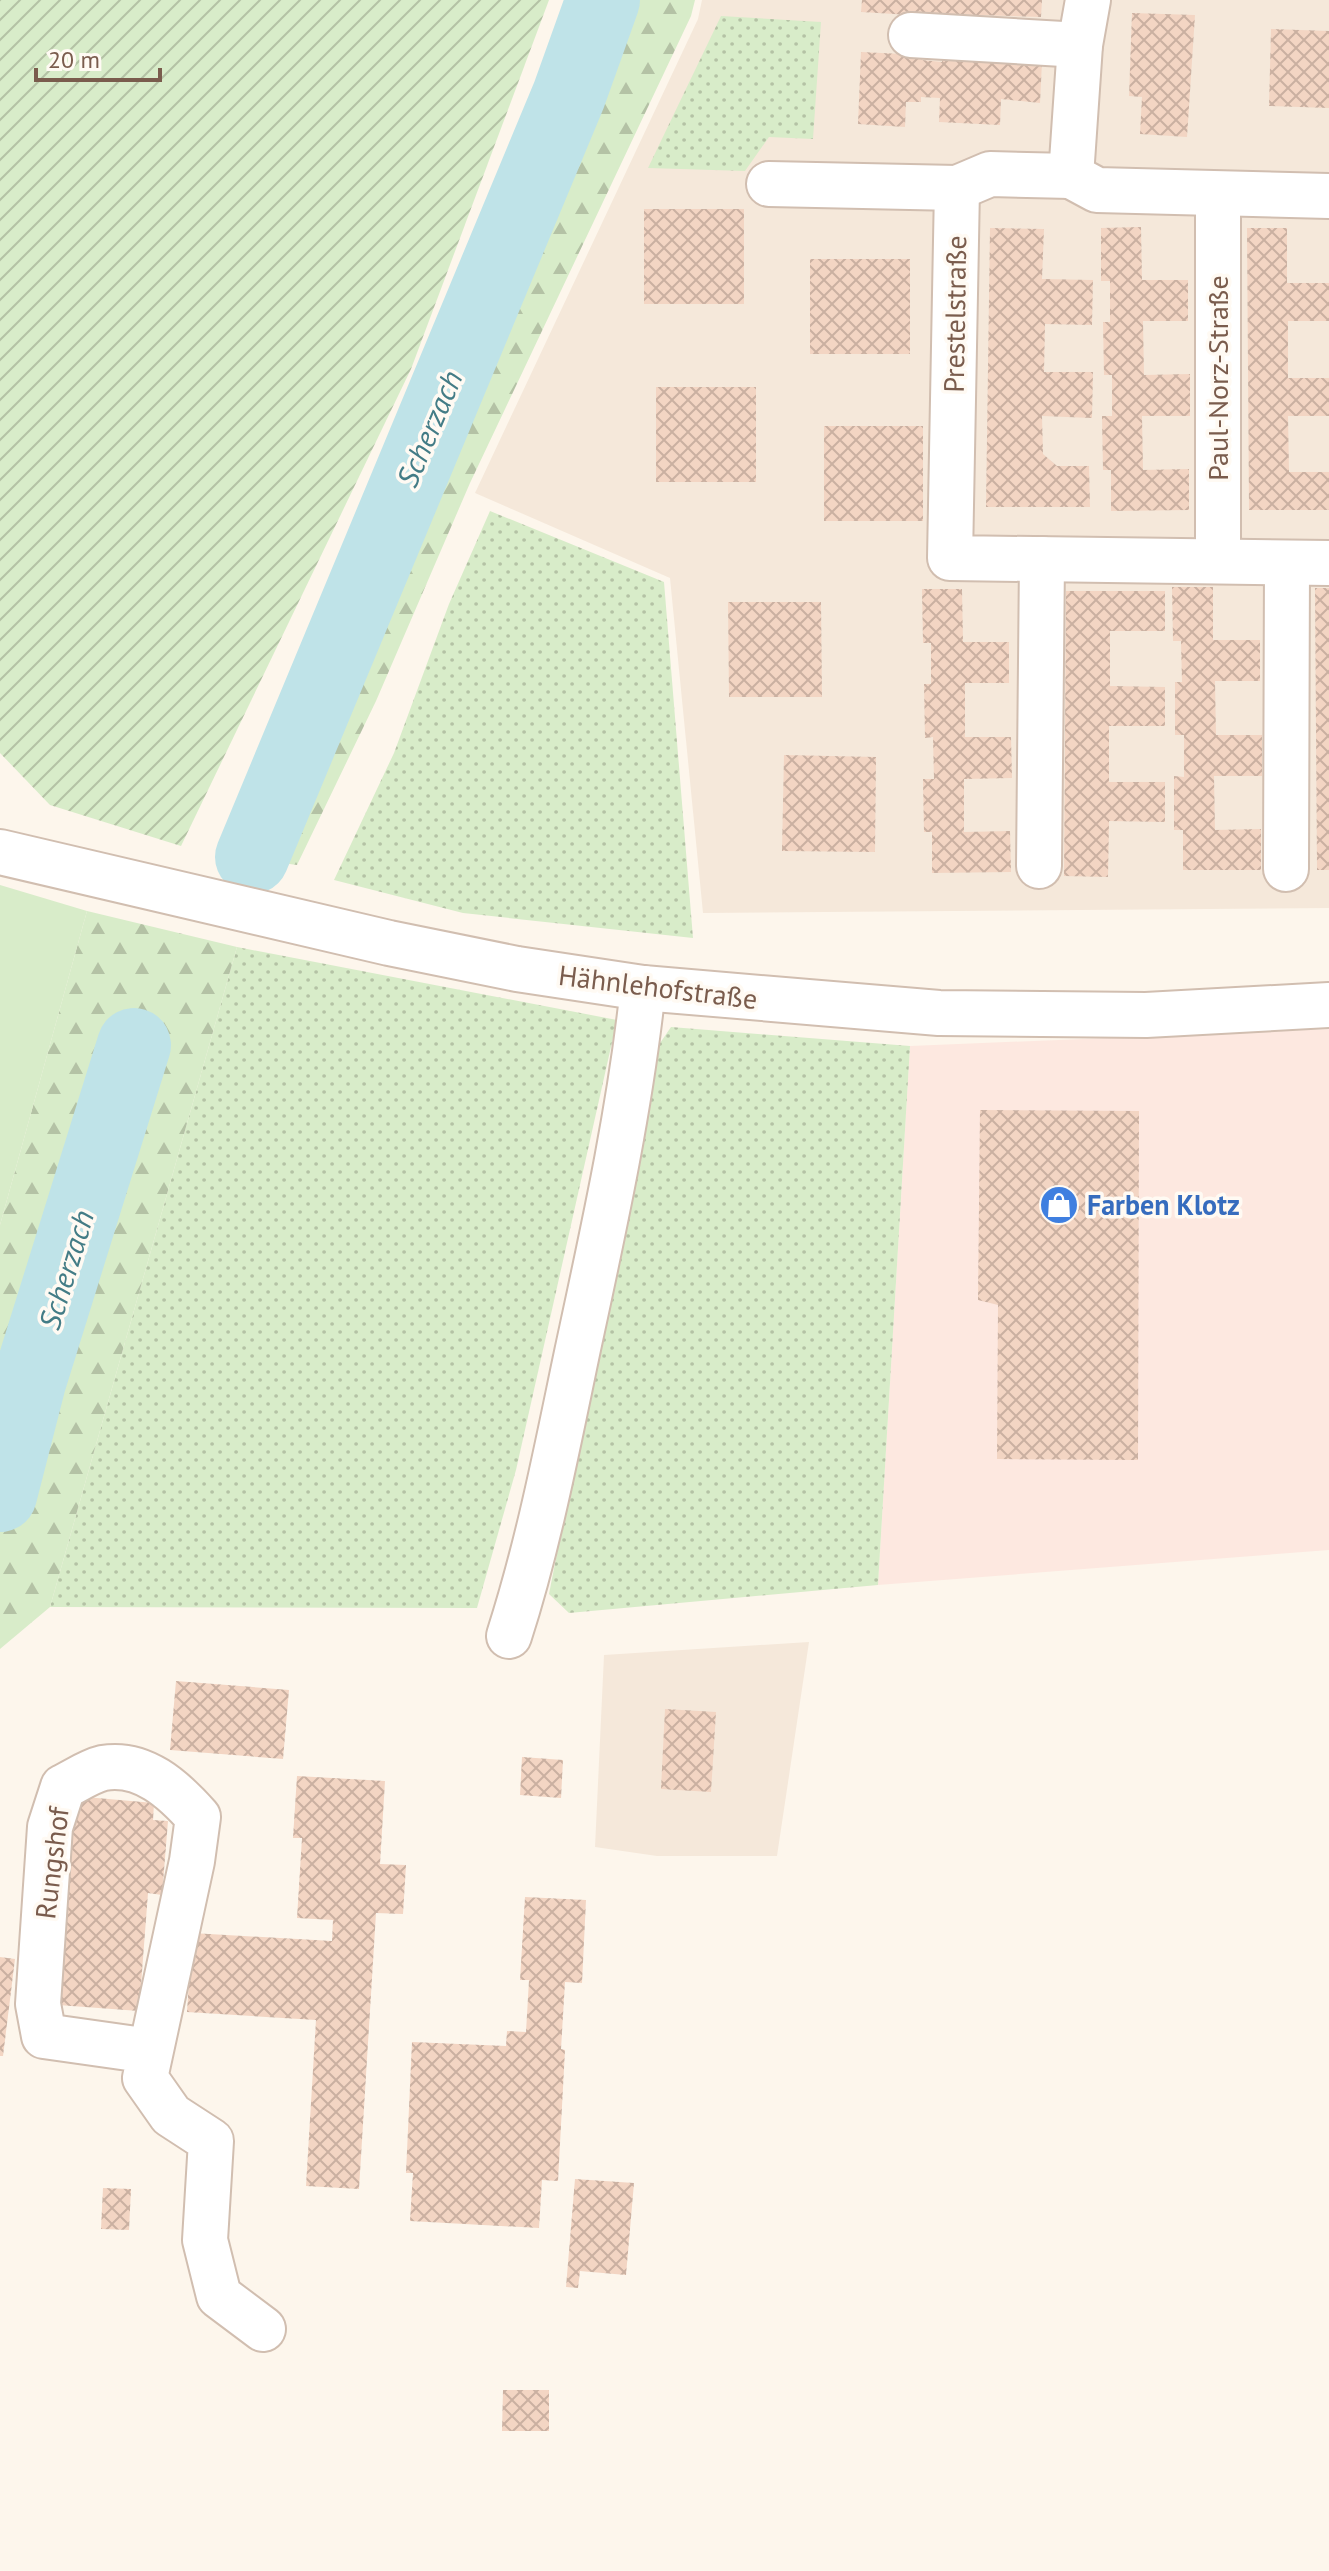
<svg xmlns="http://www.w3.org/2000/svg" width="1329" height="2571" font-family="'PT Sans',sans-serif">
<style>
.residential{fill:#f5e8da}
.commercial{fill:#fde8e0}
.grass{fill:url(#grass-dots)}
.forest{fill:url(#forest-firs)}
.garden{fill:url(#garden-furrows)}
.pitch{fill:#d8ecc9}
.lines{fill:none;stroke-linecap:round;stroke-linejoin:round}
.river{stroke:#bfe3e8;stroke-width:74}
.building{fill:url(#building-cross-hatch)}
.minor-casing{stroke:#d1beb0;stroke-width:48}
.minor{stroke:#fff;stroke-width:44}
.labels{text-anchor:middle;stroke-width:7;stroke-linejoin:round;paint-order:stroke}
.street-label{font-size:28px;fill:#7a5c4d;stroke:#fffaf3}
.shop-label{font-size:28px;font-weight:bold;fill:#366cbe;stroke:#fffaf3;text-anchor:start}
.water-label{font-size:30px;font-style:italic;fill:#437c86;stroke:#fffaf3}
</style>
<defs>
<pattern id="grass-dots" width="8" height="8" patternUnits="userSpaceOnUse" patternTransform="scale(2)"><rect width="8" height="8" fill="#d8ecc9"/><path d="M2 2h.1M6 6h.1" fill="none" stroke="#b4c2a5" stroke-width="1.8" stroke-linecap="round"/></pattern>
<pattern id="forest-firs" width="22" height="20" patternUnits="userSpaceOnUse" patternTransform="scale(2)"><rect width="22" height="20" fill="#d8ecc9"/><path d="M5 1l3.5 6h-7zM16 11l3.5 6h-7z" fill="#b4c2a5"/></pattern>
<pattern id="garden-furrows" width="10" height="10" patternUnits="userSpaceOnUse" patternTransform="scale(2)"><rect width="10" height="10" fill="#d8ecc9"/><path d="M-1 1l2-2M0 10L10 0M9 11l2-2" fill="none" stroke="#b4c2a5"/></pattern>
<pattern id="building-cross-hatch" width="8" height="8" patternUnits="userSpaceOnUse" patternTransform="scale(2)"><rect width="8" height="8" fill="#f3d5c3"/><path d="M0 0l8 8M0 8l8-8" fill="none" stroke="#cab0a1"/></pattern>
</defs>
<rect width="100%" height="100%" fill="#fdf6ec"/>
<!-- residential -->
<g class="residential">
<polygon points="702,0 1329,0 1329,908 703,913 670,578 475,493 698,19"/>
<polygon points="809,1642 777,1856 657,1856 595,1847 604,1655"/>
</g>
<!-- commercial -->
<polygon class="commercial" points="1329,1029 1329,1550 878,1585 910,1046"/>
<!-- grass -->
<g class="grass">
<polygon points="721,16 821,22 813,139 769,137 745,171 648,168"/>
<polygon points="490,511 664,582 693,938 463,913 334,880 394,753 449,604"/>
<polygon points="237,947 617,1020 516,1470 477,1608 50,1607"/>
<polygon points="671,1027 910,1046 878,1585 569,1613 549,1594 656,1049"/>
</g>
<!-- forest -->
<g class="forest">
<polygon points="589,0 695,0 691,16 470,483 376,701 297,865 230,856 510,234"/>
<polygon points="87,911 237,947 50,1607 0,1649 0,1225"/>
</g>
<!-- garden -->
<polygon class="garden" points="0,0 549,0 411,369 181,846 50,805 0,753"/>
<!-- pitch -->
<polygon class="pitch" points="0,885 87,911 0,1225"/>
<g class="lines">
<!-- river -->
<g class="river">
<polyline points="252,857 569,95 603,0"/>
<polyline points="0,1495 29,1382 134,1045"/>
</g>
</g>
<!-- building -->
<g class="building">
<polygon points="862,0 1042,0 1041,17 944,14 943,17 861,12"/>
<polygon points="1132,13 1195,15 1187,137 1140,134 1142,97 1129,96"/>
<polygon points="1271,29 1329,31 1329,108 1269,106"/>
<polygon points="861,52 923,55 922,60 942,62 942,55 1042,62 1040,103 1001,99 1000,125 939,122 940,98 921,97 921,102 906,102 905,127 858,124"/>
<rect x="644" y="209" width="100" height="95"/>
<polygon points="1141,227 1142,280 1188,280 1188,321 1143,321 1144,375 1190,374 1190,416 1142,416 1143,470 1189,469 1189,510 1111,511 1111,470 1103,470 1102,416 1112,416 1112,375 1104,375 1103,322 1110,322 1110,281 1101,281 1101,228"/>
<polygon points="990,228 1044,229 1042,279 1093,280 1092,325 1045,324 1044,372 1093,372 1092,418 1042,416 1043,454 1057,466 1089,466 1090,507 986,507"/>
<polygon points="1247,228 1287,228 1287,283 1329,283 1329,321 1288,321 1288,378 1329,378 1329,416 1288,416 1289,472 1329,472 1329,510 1249,510"/>
<rect x="810" y="259" width="100" height="95"/>
<rect x="656" y="387" width="100" height="95"/>
<rect x="824" y="426" width="99" height="95"/>
<polygon points="1172,587 1213,587 1213,640 1260,640 1260,681 1215,681 1216,735 1262,735 1262,776 1214,776 1215,830 1261,829 1261,870 1183,870 1183,830 1174,830 1174,776 1184,777 1184,735 1175,735 1175,682 1182,682 1181,641 1173,641"/>
<polygon points="1315,588 1329,588 1329,870 1317,870"/>
<polygon points="922,589 962,589 963,642 1009,642 1009,683 965,683 965,737 1011,737 1012,778 964,779 964,832 1010,831 1011,872 932,873 932,832 924,832 923,779 934,779 933,737 925,738 924,684 931,684 931,643 923,643"/>
<polygon points="1066,591 1165,591 1165,631 1110,631 1110,686 1165,687 1165,726 1109,726 1109,782 1165,782 1165,822 1109,821 1108,877 1064,876"/>
<polygon points="728,602 821,602 822,697 729,697"/>
<polygon points="784,755 876,757 875,852 782,851"/>
<polygon points="980,1110 1139,1111 1138,1460 997,1459 998,1305 978,1300"/>
<polygon points="176,1681 289,1690 283,1759 170,1750"/>
<polygon points="665,1709 716,1712 711,1792 661,1789"/>
<polygon points="522,1757 563,1760 561,1798 520,1795"/>
<polygon points="297,1776 385,1781 380,1864 406,1865 403,1914 376,1913 359,2189 306,2186 316,2020 187,2012 192,1933 332,1941 333,1920 297,1918 302,1838 293,1838"/>
<polygon points="74,1796 154,1803 153,1820 168,1821 162,1895 148,1893 139,2011 58,2005"/>
<polygon points="525,1897 586,1900 582,1983 565,1982 561,2049 565,2050 558,2181 542,2180 539,2228 410,2221 413,2173 406,2173 412,2042 506,2046 507,2031 526,2032 529,1980 520,1980"/>
<polygon points="0,1957 15,1959 3,2056 0,2056"/>
<polygon points="575,2179 634,2183 626,2275 580,2271 578,2288 566,2287"/>
<polygon points="103,2188 131,2189 129,2230 101,2229"/>
<polygon points="503,2390 549,2390 549,2431 502,2431"/>
</g>
<g class="lines">
<!-- minor casing -->
<g class="minor-casing">
<g id="minor">
<polyline points="1088,0 1080,45 1071,176 1097,190 1329,196"/>
<polyline points="911,35 1080,45"/>
<polyline points="1071,176 990,174 957,188 950,558 1329,563"/>
<polyline points="769,184 957,188"/>
<polyline points="1218,561 1218,194"/>
<polyline points="0,852 389,943 517,969 643,988 939,1013 1146,1015 1329,1005"/>
<polyline points="1039,866 1042,559"/>
<polyline points="1286,869 1287,563"/>
<path d="M509,1636C539,1543 557,1448 577,1353C603,1232 630,1111 643,988"/>
<path d="M150,2051L44,2036L38,2004L50,1827L63,1787C75,1781 90,1771 103,1768C143,1761 174,1790 198,1817L192,1861L145,2078L171,2115L211,2141L205,2240L219,2296L263,2329"/>
</g>
</g>
<!-- minor -->
<use href="#minor" class="minor"/>
</g>
<!-- icons -->
<defs>
<g id="shop-disc" transform="scale(2)"><circle r="9.5" fill="#3f7fe0" stroke="#fffaf3"/><path d="M-5-2.5h2.3a2.7 3.5 0 0 1 5.4 0H5L5.5 6h-11ZM-1.5-2.5h3a1.5 2.3 0 0 0-3 0Z" fill="#fff"/></g>
</defs>
<g fill-rule="evenodd">
<use href="#shop-disc" x="1059" y="1205"/>
</g>
<g class="labels">
<!-- street labels -->
<g class="street-label">
<text transform="translate(955 314) rotate(-89)" y="10">Prestelstraße</text>
<text transform="translate(1218 378) rotate(-90)" y="10">Paul-Norz-Straße</text>
<text transform="translate(658 987) rotate(7)" y="10">Hähnlehofstraße</text>
<text transform="translate(52 1863) rotate(-83)" y="10">Rungshof</text>
</g>
<!-- shop labels -->
<g class="shop-label">
<text x="1087" y="1215">Farben Klotz</text>
</g>
<!-- water labels -->
<g class="water-label">
<text transform="translate(430 429) rotate(-67)" y="10">Scherzach</text>
<text transform="translate(67 1270) rotate(-73)" y="10">Scherzach</text>
</g>
</g>
<!-- scale -->
<path d="M36 68v12h124v-12" fill="none" stroke="#7a5c4d" stroke-width="4"/>
<text x="48" y="68" font-size="24" fill="#7a5c4d" stroke="#fffaf3" stroke-width="6" paint-order="stroke">20 m</text>
</svg>
